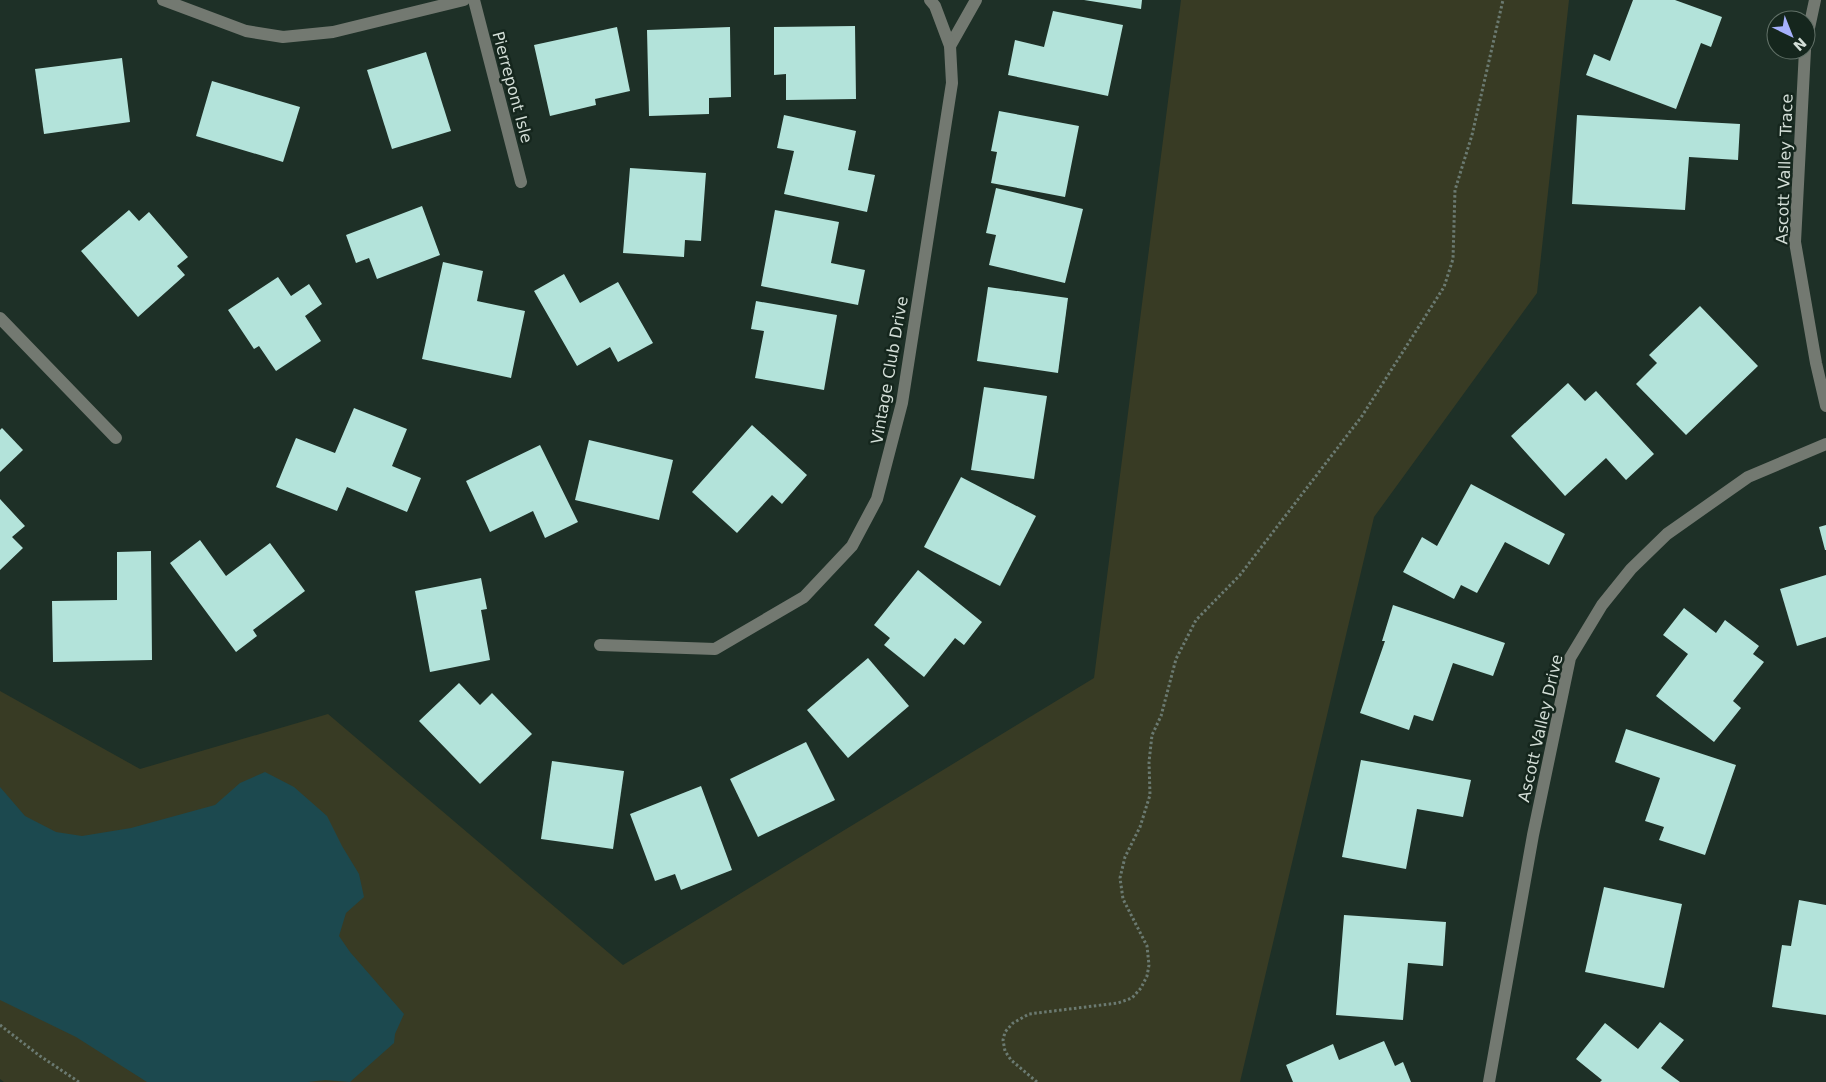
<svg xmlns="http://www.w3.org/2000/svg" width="1826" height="1082" font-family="'DejaVu Sans',sans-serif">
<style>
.green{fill:#383b24}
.water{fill:#1c494f}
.building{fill:#b3e3da}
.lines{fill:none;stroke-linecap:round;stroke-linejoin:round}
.path{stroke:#6b7a71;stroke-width:3;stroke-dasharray:2.5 2.5;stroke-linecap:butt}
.minor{stroke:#737971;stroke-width:12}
.labels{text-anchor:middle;stroke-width:5;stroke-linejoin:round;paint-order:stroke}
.street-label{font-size:16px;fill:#d3ded7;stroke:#15261d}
</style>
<rect width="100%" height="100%" fill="#1e3027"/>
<!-- green -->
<polygon class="green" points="1181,0 1569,0 1537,293 1374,517 1240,1082 4,1082 0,1079 0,691 140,769 328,714 623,965 1094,678"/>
<!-- water -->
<polygon class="water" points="265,772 294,787 327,816 342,846 359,874 364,897 346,913 339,936 350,952 404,1014 395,1034 394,1043 350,1082 325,1080 308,1082 147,1082 76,1037 0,1000 0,787 25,816 56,832 82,836 131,828 215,805 240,783"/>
<!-- building -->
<g class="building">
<polygon points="1084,0 1142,0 1141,9"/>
<polygon points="1633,0 1675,0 1722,17 1711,47 1701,43 1676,109 1586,75 1594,54 1610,61"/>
<polygon points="1053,11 1123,25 1108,96 1008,75 1015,40 1044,47"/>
<polygon points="855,26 856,99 786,100 786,74 774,75 774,27"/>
<polygon points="617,27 630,91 595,99 596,105 550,116 534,45"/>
<polygon points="730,27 731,97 709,98 709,114 649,116 647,30"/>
<polygon points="426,52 451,131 392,149 367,70"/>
<polygon points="122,58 130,122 44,134 35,69"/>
<polygon points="212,81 300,107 283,162 196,136"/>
<polygon points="999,111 1079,126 1065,197 991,183 997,152 991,151"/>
<polygon points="784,115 856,131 848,170 875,175 867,212 784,194 794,151 777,148"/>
<polygon points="1577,115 1740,124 1738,160 1689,157 1685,210 1572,204"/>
<polygon points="630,168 706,173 701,241 685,240 684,257 623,253"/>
<polygon points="996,188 1083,209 1065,283 989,265 996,235 986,233"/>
<polygon points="422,206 440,255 377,279 369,258 356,263 346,235"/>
<polygon points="129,210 139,221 149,212 188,257 177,266 185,275 138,317 81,251"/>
<polygon points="775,210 839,222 831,263 865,270 858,305 761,286"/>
<polygon points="443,262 483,271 477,301 525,311 511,378 422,359"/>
<polygon points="564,274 580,303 618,282 653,343 618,362 610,347 577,366 534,291"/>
<polygon points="278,277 291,296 309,284 322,304 305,316 321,341 276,371 259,346 254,349 228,310"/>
<polygon points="988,287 1068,298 1058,373 977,361"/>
<polygon points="756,301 837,315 824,390 755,378 764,331 751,329"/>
<polygon points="1700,306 1758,366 1686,435 1636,384 1657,363 1649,355"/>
<polygon points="1568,383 1585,401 1596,391 1654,454 1626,480 1606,458 1565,496 1511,436"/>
<polygon points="984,387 1047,396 1034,479 971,470"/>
<polygon points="354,408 407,429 392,466 421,478 407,512 347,487 337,511 276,487 296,438 335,453"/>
<polygon points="752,425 807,475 782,504 772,495 737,533 692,492"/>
<polygon points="2,428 23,450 0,472 0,430"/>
<polygon points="589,440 673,460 659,520 575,500"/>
<polygon points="540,445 578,522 545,538 533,511 490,532 466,481"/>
<polygon points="961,477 1036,516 1000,586 924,547"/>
<polygon points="1471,484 1565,534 1549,565 1505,542 1477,593 1461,585 1454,599 1403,572 1422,537 1437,546"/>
<polygon points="0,499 25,526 12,537 23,548 0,570"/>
<polygon points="1826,525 1826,550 1825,550 1819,527"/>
<polygon points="200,540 226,576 270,543 305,591 253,630 257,636 236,652 170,563"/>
<polygon points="151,551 152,660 53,662 52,601 117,600 117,552"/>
<polygon points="918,570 982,622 964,645 955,638 924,677 884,645 890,638 874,625"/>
<polygon points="1826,575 1826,637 1797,646 1780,589"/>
<polygon points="481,578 487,609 481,610 490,660 430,672 415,591"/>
<polygon points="1393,605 1505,643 1493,676 1453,663 1433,721 1414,715 1409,730 1360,713 1385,641 1382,641"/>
<polygon points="1684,608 1716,633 1725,620 1759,646 1753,654 1764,662 1733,701 1741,708 1714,742 1656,696 1688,654 1663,635"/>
<polygon points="868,658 909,706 848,758 807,710"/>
<polygon points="459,683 480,705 492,693 532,734 480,784 419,721"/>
<polygon points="1626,729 1736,765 1705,855 1659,840 1664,827 1645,821 1660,778 1615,762"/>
<polygon points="806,742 835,800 758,837 730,779"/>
<polygon points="1361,760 1471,780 1463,817 1417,809 1406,869 1342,857"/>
<polygon points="552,761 624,771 613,849 541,839"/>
<polygon points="701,786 732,870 681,890 675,874 655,881 630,814"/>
<polygon points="1604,887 1682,904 1664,988 1585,972"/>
<polygon points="1799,900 1826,905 1826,1015 1772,1007 1782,945 1791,946"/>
<polygon points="1344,915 1446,922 1443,966 1408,963 1403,1020 1336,1015"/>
<polygon points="1660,1022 1684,1040 1661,1068 1680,1082 1600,1082 1602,1080 1576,1059 1605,1023 1638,1049"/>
<polygon points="1384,1041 1395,1066 1403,1062 1411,1082 1293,1082 1286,1065 1333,1044 1339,1060"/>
</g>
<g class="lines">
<!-- path -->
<g class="path">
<polyline points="0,1025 40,1056 79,1082"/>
<polyline points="1037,1082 1011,1060 1005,1051 1003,1040 1005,1032 1013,1023 1029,1014 1118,1003 1132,998 1141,988 1147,976 1149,965 1147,946 1123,899 1120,878 1125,857 1140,827 1150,795 1149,762 1152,735 1161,716 1176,659 1196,620 1240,575 1362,416 1444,287 1453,259 1455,190 1472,135 1503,0"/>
</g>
<!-- minor -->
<g class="minor">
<polyline points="163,0 246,31 283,37 333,32 464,0"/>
<polyline points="474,0 521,182"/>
<polyline points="1806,42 1815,0"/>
<polyline points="950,46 976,0"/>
<polyline points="1805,50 1795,242 1816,363 1826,406"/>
<polyline points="0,318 116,438"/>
<polyline points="600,645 715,649 804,597 852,546 877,499 902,403 952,83 950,46 935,6 930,0"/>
<polyline points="1489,1082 1533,835 1570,658 1602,605 1631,569 1667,534 1748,477 1826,444"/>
</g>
</g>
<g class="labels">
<!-- street labels -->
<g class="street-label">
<text transform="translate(513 87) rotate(75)" y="6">Pierrepont Isle</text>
<text transform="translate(1784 169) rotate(-88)" y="6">Ascott Valley Trace</text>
<text transform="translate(889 370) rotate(-80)" y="6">Vintage Club Drive</text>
<text transform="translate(1540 728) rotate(-77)" y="6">Ascott Valley Drive</text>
</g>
</g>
<!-- north arrow -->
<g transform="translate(1791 35) rotate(137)"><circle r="24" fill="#15261d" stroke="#617067"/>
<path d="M0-4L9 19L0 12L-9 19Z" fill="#a6b1fc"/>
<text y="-8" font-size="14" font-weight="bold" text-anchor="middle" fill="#d3ded7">N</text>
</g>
</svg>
